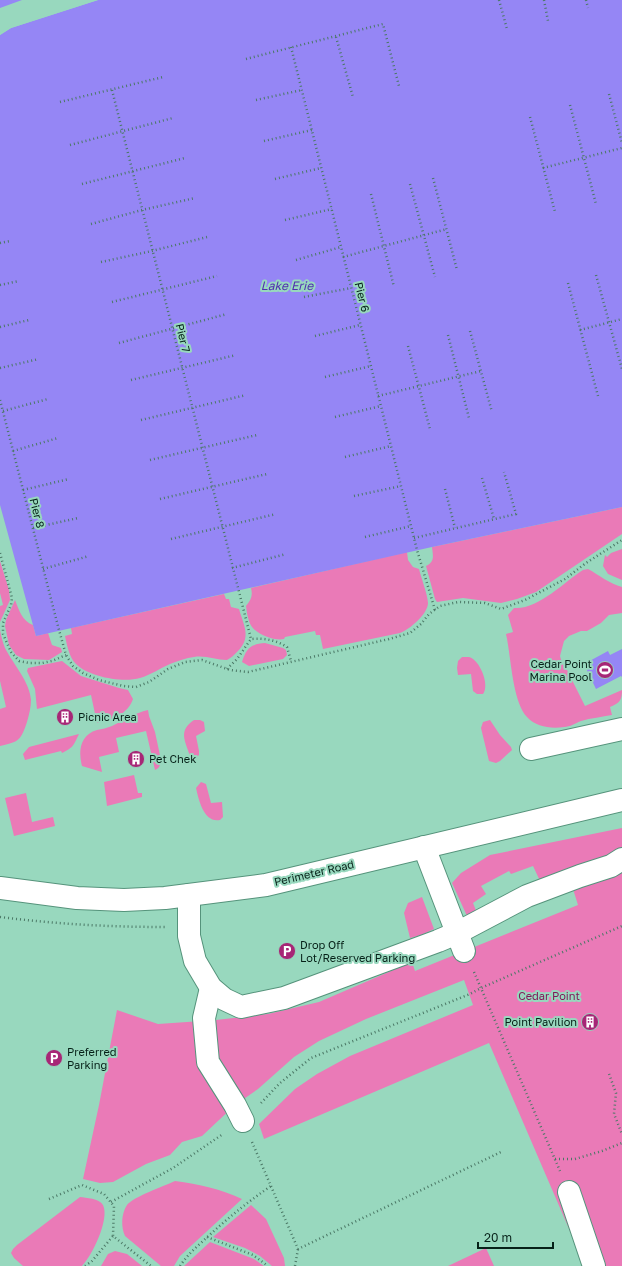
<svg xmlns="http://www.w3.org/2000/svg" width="622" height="1266" font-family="'Golos Text',sans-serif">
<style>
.green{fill:#ea7ab7}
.water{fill:#9586f5}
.pier{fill:#98d8be}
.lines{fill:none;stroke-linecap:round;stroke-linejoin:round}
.minor-casing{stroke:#55937b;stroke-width:24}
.path{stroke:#4b7866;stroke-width:2.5;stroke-dasharray:1 3;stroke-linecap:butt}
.minor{stroke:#fff;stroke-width:22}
.labels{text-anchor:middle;stroke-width:4;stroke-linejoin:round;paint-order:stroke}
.street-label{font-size:11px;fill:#062118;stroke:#98d8be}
.poi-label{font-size:11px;fill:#062118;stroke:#98d8be;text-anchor:start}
.park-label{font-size:11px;fill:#811a5a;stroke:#98d8be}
.water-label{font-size:12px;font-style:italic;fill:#512faf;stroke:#98d8be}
</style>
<rect width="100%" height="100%" fill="#98d8be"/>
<!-- green -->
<g class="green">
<path d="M622,507V534L536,592L517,599L501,603L463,598L437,602L435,599L426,566C435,562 433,556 432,547Z"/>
<polygon points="622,549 622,580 608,574 603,566 605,555 607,557 611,553"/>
<path d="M407,552L408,560L413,567L419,569C421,577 428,596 428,603C428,614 409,630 400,633L323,649L320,635H316L315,631L285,637L284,639C275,641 258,635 252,627C248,621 247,613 246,606C251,600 253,596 251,588Z"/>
<polygon points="0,561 9,590 10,600 0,622 0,606 3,605 0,593"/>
<path d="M588,569C599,575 610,584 622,587V613L609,615L601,623L587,631H581L569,636L564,641L560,656L562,663L566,668L585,706L622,690C622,700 620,703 610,707L612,715C602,717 591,718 581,721C576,723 570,727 564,727C551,729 536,727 527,717C512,701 511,655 506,634L513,632L508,615L514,608C538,610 564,582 583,570Z"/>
<path d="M224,594L226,599H229L231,607L239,609C244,626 252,638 237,652C234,655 231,658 227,660C216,660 205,655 194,657C186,658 178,661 170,664C160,668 151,675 140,678C123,683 89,677 76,664C69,657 67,645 65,636L72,634L71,628Z"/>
<path d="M15,600C19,610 22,621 33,625L36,636L48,633L52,645L61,648L62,652L49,660L24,659L16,655L9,645L5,626L6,620Z"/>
<path d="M0,630C1,636 3,643 5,648C13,664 30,682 31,700C31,707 29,715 27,722C21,740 19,742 0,746V709L6,707L0,681Z"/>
<path d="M265,643L283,648L286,650L287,655L283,659L249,666L242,662C246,649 250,644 265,643Z"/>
<path d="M462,657C463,657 468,657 469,657C480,660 490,685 483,694H477L473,691L471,674L458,675L457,668L458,661Z"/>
<path d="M62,661L81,676L119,688L128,690L133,699C128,714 112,720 97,723L91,695L37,709L35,689L27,671L28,668Z"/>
<path d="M148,710L149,716L155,732L161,760C160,765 160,768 155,770L146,731L116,738L119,752L99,757L102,772L82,766C78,751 80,735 97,730C102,729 107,728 112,726C124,720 135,713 148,710Z"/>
<path d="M194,720H200L204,722L205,731L196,736L199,751V755L195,758L190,756C185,740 178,731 194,720Z"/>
<polygon points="490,720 500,735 511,747 512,750 500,761 496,763 489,761 481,728 483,722"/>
<path d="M79,734C73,746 74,747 62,753L61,751L25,760L23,754L29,747Z"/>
<polygon points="134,775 138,793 142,793 142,797 107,806 104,782"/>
<path d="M201,782L206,784L211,803L222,802L223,817L220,820C204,823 199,801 196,788Z"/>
<polygon points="26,793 32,822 53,817 55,826 14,836 5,798"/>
<polygon points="622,828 622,850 541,883 533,866 511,874 509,871 481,886 486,894 473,903 477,913 467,916 452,883 461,873 490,855"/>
<polygon points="622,870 622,1266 585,1266 489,1043 264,1139 259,1124 295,1089 317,1074 350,1056 473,1005 464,980 366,1019 319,1041 294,1057 258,1089 235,1105 202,1136 182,1142 170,1155 146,1164 113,1182 100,1183 83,1179 99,1105 117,1010 158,1024 216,1020 268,1014 319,1002 412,962 415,971 578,905 573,889"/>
<polygon points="422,897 434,929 421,935 410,938 404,913 408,903"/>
<path d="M175,1181C199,1184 221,1189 242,1199L180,1256L174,1266H161L125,1236C121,1227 121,1214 127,1205C133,1197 164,1186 175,1181Z"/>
<path d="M80,1197C86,1198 99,1198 103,1205C110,1219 92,1256 82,1266H23L14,1258L11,1253L13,1249L17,1245Z"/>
<polygon points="251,1205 266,1219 284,1258 285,1266 272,1266 260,1256 245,1248 213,1237"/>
<polygon points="210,1242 254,1259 264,1266 184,1266"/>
<polygon points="486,1248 494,1266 448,1266"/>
<polygon points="115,1251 127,1254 142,1266 101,1266 108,1254"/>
</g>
<!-- water -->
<g class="water">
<polygon points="0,0 22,0 0,8"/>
<polygon points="98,0 622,0 622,507 432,547 36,636 0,505 0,35 11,28"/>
<polygon points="622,649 622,677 621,676 596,689 584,664 608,651 610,655"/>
</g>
<!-- pier -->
<polygon class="pier" points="91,0 98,0 11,28 0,35 0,33 11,27"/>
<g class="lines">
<!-- minor casing -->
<g class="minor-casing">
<g id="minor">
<polyline points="531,749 622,729"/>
<polyline points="424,847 464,951"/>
<polyline points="0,888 77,898 124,900 165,898 266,885 622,800"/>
<polyline points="189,895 189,936 195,961 211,988 224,999 241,1007 284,998 438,941 457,933 527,896 580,876 611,866 622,859"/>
<polyline points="211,988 204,1018 208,1062 235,1105 243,1121"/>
<polyline points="569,1192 594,1266"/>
</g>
</g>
<!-- path -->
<g class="path">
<polyline points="499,0 507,29"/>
<polyline points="544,0 548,21"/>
<polyline points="586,0 588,8"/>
<polyline points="336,37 353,97"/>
<polyline points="291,47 417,550 435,610"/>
<polyline points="246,59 383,24 399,86"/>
<polyline points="112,90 251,639"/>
<polyline points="609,94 622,143"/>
<polyline points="256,100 302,90"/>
<polyline points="60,102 163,77"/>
<polyline points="570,105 596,204"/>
<polyline points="530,117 555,212"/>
<polyline points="264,141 312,130"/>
<polyline points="70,145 173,118"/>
<polyline points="543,168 622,148"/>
<polyline points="433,178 457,270"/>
<polyline points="275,179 321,168"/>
<polyline points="82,184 185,158"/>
<polyline points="410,184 435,277"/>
<polyline points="371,194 394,287"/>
<polyline points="285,220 332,209"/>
<polyline points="91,224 142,210 195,198"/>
<polyline points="0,243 10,241"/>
<polyline points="343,257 447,229"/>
<polyline points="296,260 341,247"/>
<polyline points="101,262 152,251 207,237"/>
<polyline points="596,275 622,369"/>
<polyline points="568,283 598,396"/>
<polyline points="0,285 19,281"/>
<polyline points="304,297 351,288"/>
<polyline points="112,302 217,276"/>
<polyline points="0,327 29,320"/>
<polyline points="580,330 622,319"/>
<polyline points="470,331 492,412"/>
<polyline points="448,335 469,418"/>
<polyline points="315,336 360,325"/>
<polyline points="119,343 227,314"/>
<polyline points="408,346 430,429"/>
<polyline points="0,368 39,359"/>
<polyline points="325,377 371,366"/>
<polyline points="131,380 236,355"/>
<polyline points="378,396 481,371"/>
<polyline points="0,400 59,630 66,655 73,666 83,673 99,680 123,686 136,687 149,682 168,669 185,662 202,660 230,670 248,672 389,639 410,633 421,624 429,614 440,606 458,602 485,603 501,609 525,600 565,579 586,563 622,540"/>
<polyline points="3,411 48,399"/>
<polyline points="335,417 381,406"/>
<polyline points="141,420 246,395"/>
<polyline points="13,451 58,438"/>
<polyline points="345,457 391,446"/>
<polyline points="150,460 257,435"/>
<polyline points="482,478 494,519"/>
<polyline points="445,489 455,528"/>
<polyline points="23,490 69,479"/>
<polyline points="354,496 401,486"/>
<polyline points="160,499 267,474"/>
<polyline points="33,528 78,518"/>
<polyline points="365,537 411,526"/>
<polyline points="414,538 516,514 504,472"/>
<polyline points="171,539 276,514"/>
<polyline points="0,553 12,598 11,605 3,623 3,634 11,652 19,661 29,663 42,663 52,661 66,655"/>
<polyline points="232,568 286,554"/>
<polyline points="43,569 89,556"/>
<path d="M227,669L237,659L251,639C265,638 276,640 287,647L291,661"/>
<path d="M0,917C56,924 109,927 165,927"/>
<polyline points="474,972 560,1171"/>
<polyline points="609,1074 616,1093 614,1114 622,1134"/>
<polyline points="261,1103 280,1083 311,1058 470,994 481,988 622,926"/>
<polyline points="252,1142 298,1249 501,1152"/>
<polyline points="555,1159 575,1159 602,1151 622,1143"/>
<polyline points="49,1199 82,1185 104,1194 114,1206 113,1236 151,1266"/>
<polyline points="111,1202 173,1168 223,1134"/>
<polyline points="207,1237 253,1255 268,1266"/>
<polyline points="85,1266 92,1261 113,1236"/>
<path d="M180,1266C186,1257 193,1250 201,1243C223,1222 246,1203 271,1186"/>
<polyline points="295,1266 298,1249"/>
</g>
<!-- minor -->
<use href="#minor" class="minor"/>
</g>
<!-- icons -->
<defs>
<g id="stadium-disc" transform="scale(0.9)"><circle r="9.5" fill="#a72676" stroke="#98d8be"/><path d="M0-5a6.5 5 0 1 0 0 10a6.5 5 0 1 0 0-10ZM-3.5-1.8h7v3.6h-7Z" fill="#fff"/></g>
<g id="building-disc" transform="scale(0.9)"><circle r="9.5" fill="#a72676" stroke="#98d8be"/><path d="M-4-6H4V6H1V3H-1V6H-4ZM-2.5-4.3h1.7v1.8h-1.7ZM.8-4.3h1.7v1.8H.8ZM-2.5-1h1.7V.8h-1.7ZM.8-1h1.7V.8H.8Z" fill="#fff"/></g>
<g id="parking-disc" transform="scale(0.9)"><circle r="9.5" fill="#a72676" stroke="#98d8be"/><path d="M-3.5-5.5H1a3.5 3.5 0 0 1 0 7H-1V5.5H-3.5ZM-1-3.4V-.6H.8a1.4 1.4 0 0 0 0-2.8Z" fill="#fff"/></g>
</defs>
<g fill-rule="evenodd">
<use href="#stadium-disc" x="605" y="670"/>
<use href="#building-disc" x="65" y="717"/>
<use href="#building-disc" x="136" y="759"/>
<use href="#parking-disc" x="287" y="951"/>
<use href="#building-disc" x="590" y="1022"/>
<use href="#parking-disc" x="54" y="1058"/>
</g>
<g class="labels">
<!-- street labels -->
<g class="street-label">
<text transform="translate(362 297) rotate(76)" y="4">Pier 6</text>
<text transform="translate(183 338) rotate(76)" y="4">Pier 7</text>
<text transform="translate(37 513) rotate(76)" y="4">Pier 8</text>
<text transform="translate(314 873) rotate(-13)" y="4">Perimeter Road</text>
</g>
<!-- poi labels -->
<g class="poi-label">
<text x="592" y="668" text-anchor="end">Cedar Point<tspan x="592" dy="13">Marina Pool</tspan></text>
<text x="78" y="721">Picnic Area</text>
<text x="149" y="763">Pet Chek</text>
<text x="300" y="949">Drop Off<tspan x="300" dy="13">Lot/Reserved Parking</tspan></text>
<text x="577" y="1026" text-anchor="end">Point Pavilion</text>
<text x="67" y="1056">Preferred<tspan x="67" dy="13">Parking</tspan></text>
</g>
<!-- park labels -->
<g class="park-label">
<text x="549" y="1000">Cedar Point</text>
</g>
<!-- water labels -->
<g class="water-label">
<text x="287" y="290">Lake Erie</text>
</g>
</g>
<!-- scale -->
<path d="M478 1242v6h75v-6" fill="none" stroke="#062118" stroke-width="2"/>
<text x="484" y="1242" font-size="12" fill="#062118" stroke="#98d8be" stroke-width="3" paint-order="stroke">20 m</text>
</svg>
